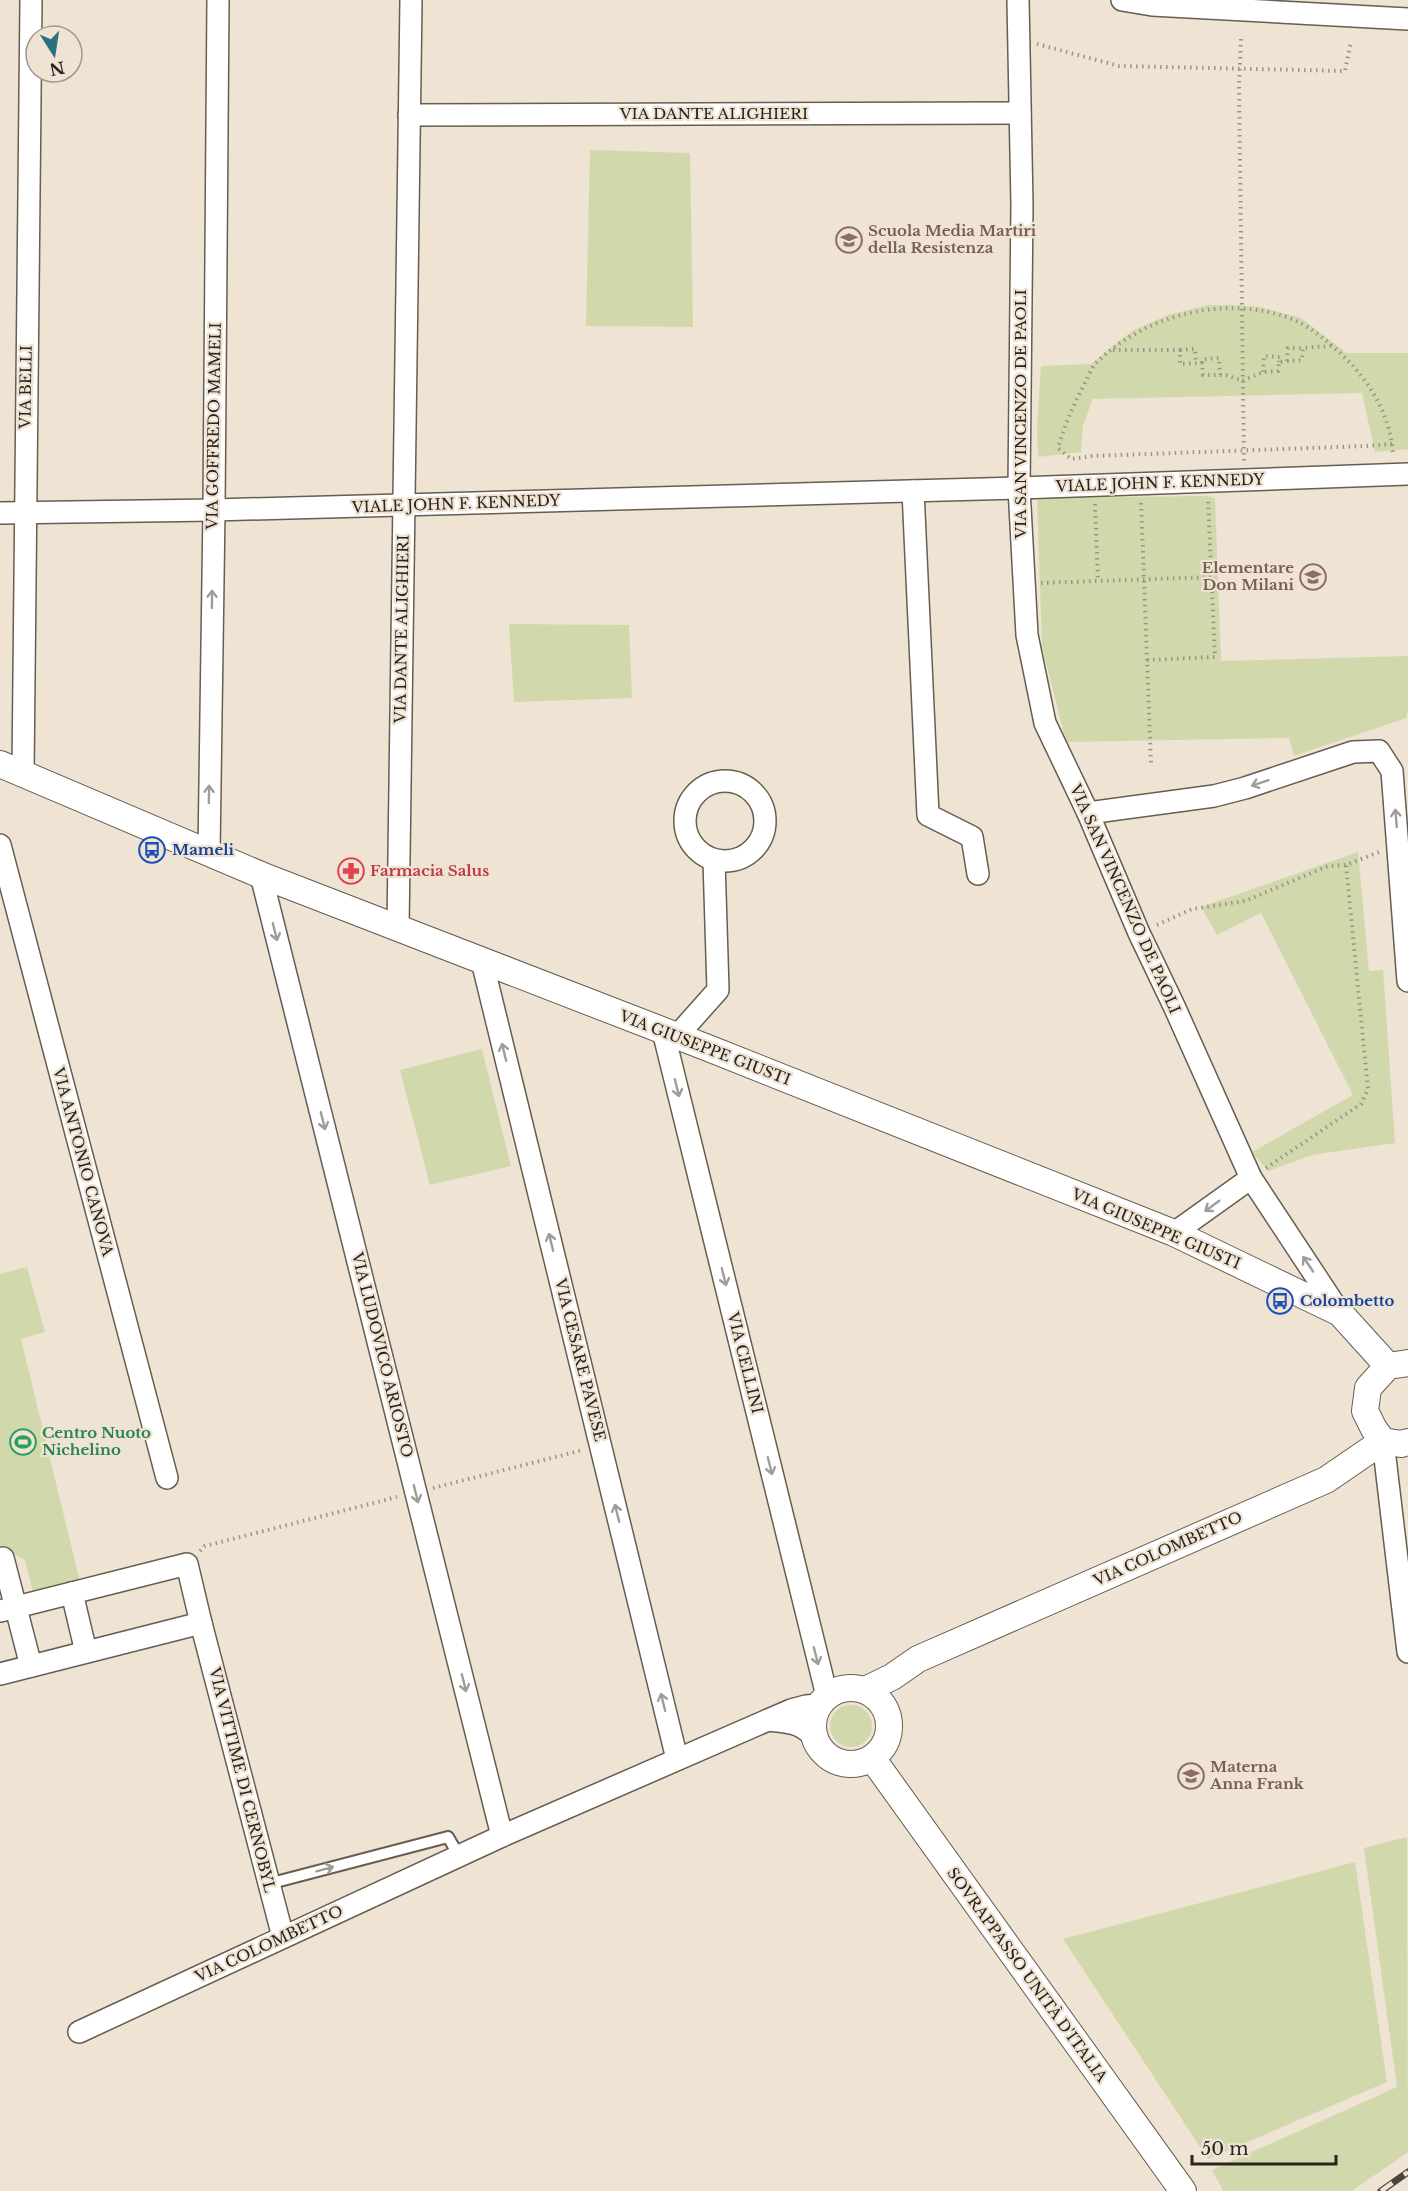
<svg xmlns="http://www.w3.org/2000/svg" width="1408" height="2191" font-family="'Libre Baskerville',serif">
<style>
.green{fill:#d1d9ac}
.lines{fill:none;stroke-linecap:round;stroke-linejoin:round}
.service-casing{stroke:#675d50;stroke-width:14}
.minor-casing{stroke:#675d50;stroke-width:24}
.tertiary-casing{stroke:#675d50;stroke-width:28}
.path{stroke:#9c9388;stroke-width:4;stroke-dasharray:1.5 4.5;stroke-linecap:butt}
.service{stroke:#fff;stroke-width:10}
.minor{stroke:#fff;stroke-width:21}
.tertiary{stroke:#fff;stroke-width:26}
.rail-casing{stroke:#4b443e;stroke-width:7}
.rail{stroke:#efe3d4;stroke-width:4.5;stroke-dasharray:14;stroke-linecap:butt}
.oneway{stroke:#9f9c9a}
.labels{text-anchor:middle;stroke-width:4.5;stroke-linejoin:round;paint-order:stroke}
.street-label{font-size:15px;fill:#29241f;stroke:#efe3d4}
.education-label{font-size:15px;font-weight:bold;fill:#785e54;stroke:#efe3d4;text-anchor:start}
.transit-label{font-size:15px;font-weight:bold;fill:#164399;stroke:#efe3d4;text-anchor:start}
.health-label{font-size:15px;font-weight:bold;fill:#be3a42;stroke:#efe3d4;text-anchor:start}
.leisure-label{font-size:15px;font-weight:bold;fill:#27864d;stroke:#efe3d4;text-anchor:start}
</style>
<rect width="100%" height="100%" fill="#efe3d4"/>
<!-- green -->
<g class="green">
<polygon points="590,150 690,153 693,327 586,326"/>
<polygon points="1208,305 1235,305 1260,307 1301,318 1347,353 1408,353 1408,449 1375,452 1362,393 1093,399 1083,425 1081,452 1038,457 1037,426 1041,366 1091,364 1132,331 1168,315"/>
<polygon points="1208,496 1215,498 1221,661 1408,656 1408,710 1406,718 1294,756 1289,738 1066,742 1042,646 1037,498"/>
<polygon points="509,624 629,625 632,698 514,702"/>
<polygon points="1358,852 1369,971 1383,970 1395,1143 1312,1155 1268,1171 1252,1152 1353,1095 1261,913 1217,935 1201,907"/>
<polygon points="482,1049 511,1166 430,1185 400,1070"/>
<polygon points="27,1267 45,1332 21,1339 80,1582 33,1593 25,1560 0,1546 0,1274"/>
<circle cx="851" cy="1726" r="21"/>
<polygon points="1407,1837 1408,2152 1352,2191 1223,2191 1212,2170 1397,2087 1364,1848"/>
<polygon points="1355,1862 1387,2082 1208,2159 1063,1939"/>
</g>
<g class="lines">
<!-- service casing -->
<g class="service-casing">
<polyline id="service" points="268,1884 448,1837 459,1856"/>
</g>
<!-- minor casing -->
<g class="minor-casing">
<g id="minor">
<polyline points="1018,0 1022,205 1019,488 1027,635 1045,723 1088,813 1139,933 1174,1006 1251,1178 1340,1313"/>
<polyline points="1122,0 1152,5 1408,19"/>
<polyline points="409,115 1020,113"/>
<polyline points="913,491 928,815 972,837 978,874"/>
<polyline points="0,513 214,510 1019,488 1408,474"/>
<polyline points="23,774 31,0"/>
<circle cx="725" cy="821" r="40"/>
<polyline points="1088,813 1214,796 1245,788 1353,752 1379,751 1392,771 1408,981"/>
<polyline points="0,845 167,1478"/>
<polyline points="209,852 214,510 218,0"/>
<polyline points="261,875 502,1836"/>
<polyline points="398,928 411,0"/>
<polyline points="482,961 677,1759"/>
<polyline points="663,1031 827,1696"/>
<polyline points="677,1036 718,990 714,860"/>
<polyline points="1174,1233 1251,1178"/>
<polyline points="1383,1441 1408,1652"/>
<polyline points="3,1558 31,1666"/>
<polyline points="72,1593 86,1652"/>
<polyline points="0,1611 187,1564 201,1623 0,1674"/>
<polyline points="201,1623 283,1937"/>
<path d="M768,1720C790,1723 799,1721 815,1738"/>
<polyline points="79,2032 502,1836 791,1710 806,1706 819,1705"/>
</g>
</g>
<!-- tertiary casing -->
<g class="tertiary-casing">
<g id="tertiary">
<polyline points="0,764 261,875 708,1048 1174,1233 1340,1313 1388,1366"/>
<polyline points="1408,1363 1388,1366 1368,1388 1365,1411 1374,1429 1383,1441 1401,1444 1408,1442"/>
<circle cx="851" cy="1726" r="38"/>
<polyline points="865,1690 892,1677 918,1659 1326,1480 1383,1441"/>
<polyline points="872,1758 1183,2191"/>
</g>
</g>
<!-- path -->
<g class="path">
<polyline points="1241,39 1239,87 1244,461"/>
<polyline points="1037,44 1119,66 1345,71 1351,42"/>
<polyline points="1113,350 1180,350 1180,364 1202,363 1203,375 1226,375 1242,381 1263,372 1278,371 1279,362 1302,360 1303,348 1331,346"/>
<polyline points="1180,350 1195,349 1196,363"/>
<polyline points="1287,361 1288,348 1303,348"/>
<polyline points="1202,363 1203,359 1219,358 1220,375"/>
<polyline points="1263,372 1264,356 1280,357 1279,362"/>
<path d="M1392,444L1366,446L1093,456L1071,459L1058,448C1065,424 1074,403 1086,381C1089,375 1092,366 1097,362C1146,314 1228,294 1292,319C1313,327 1338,350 1353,366C1376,392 1391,421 1393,455"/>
<polyline points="1141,503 1151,763"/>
<polyline points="1095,504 1098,581"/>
<polyline points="1041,583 1212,577"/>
<polyline points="1147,660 1215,657 1208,500"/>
<polyline points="1157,925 1192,909 1245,901 1328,866 1346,865"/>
<polyline points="1266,1168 1361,1104 1368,1089 1346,865 1379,852"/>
<polyline points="433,1488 583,1450"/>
<polyline points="200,1551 205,1546 397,1497"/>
</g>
<!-- service -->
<use href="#service" class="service"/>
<!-- minor -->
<use href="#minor" class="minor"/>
<!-- tertiary -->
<use href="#tertiary" class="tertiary"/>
<!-- rail casing -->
<g class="rail-casing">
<polyline id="rail" points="1381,2191 1408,2172"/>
</g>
<!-- rail -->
<use href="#rail" class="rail"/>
</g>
<!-- one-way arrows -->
<defs><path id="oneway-shaft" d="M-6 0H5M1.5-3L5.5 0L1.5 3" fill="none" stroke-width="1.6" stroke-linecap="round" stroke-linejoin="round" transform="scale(1.5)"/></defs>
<g class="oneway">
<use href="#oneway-shaft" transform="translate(212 599) rotate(-89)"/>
<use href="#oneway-shaft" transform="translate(1260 783) rotate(162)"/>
<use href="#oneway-shaft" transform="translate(209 794) rotate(-89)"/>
<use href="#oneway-shaft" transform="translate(1396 818) rotate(-95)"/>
<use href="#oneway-shaft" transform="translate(275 932) rotate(76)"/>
<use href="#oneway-shaft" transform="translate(504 1052) rotate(-104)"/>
<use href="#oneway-shaft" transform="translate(677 1088) rotate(76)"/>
<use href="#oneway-shaft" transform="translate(323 1121) rotate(76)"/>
<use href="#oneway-shaft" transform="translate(1212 1206) rotate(144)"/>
<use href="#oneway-shaft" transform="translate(551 1242) rotate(-104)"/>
<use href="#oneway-shaft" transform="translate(1308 1264) rotate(-124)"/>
<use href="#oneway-shaft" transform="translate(724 1277) rotate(76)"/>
<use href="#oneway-shaft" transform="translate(770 1466) rotate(76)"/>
<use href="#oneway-shaft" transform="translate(416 1494) rotate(76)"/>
<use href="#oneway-shaft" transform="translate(617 1513) rotate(-104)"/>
<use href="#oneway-shaft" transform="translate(816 1656) rotate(76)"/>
<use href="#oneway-shaft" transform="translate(464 1683) rotate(76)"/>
<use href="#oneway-shaft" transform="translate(663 1702) rotate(-104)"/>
<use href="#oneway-shaft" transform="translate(325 1869) rotate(-15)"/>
</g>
<!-- icons -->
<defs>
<g id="school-ring" transform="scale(1.35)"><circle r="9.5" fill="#efe3d4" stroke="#8d6e63" stroke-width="1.5"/><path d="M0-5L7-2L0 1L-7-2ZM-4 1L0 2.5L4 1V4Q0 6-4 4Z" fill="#8d6e63"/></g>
<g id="bus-ring" transform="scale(1.35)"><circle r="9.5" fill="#efe3d4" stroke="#1a4fb4" stroke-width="1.5"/><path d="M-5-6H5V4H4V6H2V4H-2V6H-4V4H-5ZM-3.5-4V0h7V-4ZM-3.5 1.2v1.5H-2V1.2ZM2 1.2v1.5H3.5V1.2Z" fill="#1a4fb4"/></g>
<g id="pharmacy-ring" transform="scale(1.35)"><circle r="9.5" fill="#efe3d4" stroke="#e0444e" stroke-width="1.5"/><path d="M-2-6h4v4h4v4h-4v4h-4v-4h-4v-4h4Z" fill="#e0444e"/></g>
<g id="stadium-ring" transform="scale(1.35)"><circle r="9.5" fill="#efe3d4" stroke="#2e9e5b" stroke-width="1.5"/><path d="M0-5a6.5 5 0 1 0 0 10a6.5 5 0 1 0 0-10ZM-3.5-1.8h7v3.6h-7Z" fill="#2e9e5b"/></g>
</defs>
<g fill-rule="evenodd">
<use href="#school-ring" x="849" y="240"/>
<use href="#school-ring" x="1313" y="577"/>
<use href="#bus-ring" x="152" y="850"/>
<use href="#pharmacy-ring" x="351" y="871"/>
<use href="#bus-ring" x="1280" y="1301"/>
<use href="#stadium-ring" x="23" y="1442"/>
<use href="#school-ring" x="1191" y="1776"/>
</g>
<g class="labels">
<!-- street labels -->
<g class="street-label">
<text x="714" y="119">VIA DANTE ALIGHIERI</text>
<text transform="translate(26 387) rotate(-89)" y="5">VIA BELLI</text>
<text transform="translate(1021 414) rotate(-90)" y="5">VIA SAN VINCENZO DE PAOLI</text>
<text transform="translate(214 426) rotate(-89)" y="5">VIA GOFFREDO MAMELI</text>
<text transform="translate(1160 483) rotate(-2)" y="5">VIALE JOHN F. KENNEDY</text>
<text transform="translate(456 504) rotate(-2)" y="5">VIALE JOHN F. KENNEDY</text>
<text transform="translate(402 629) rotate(-89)" y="5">VIA DANTE ALIGHIERI</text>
<text transform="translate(1125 899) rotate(66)" y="5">VIA SAN VINCENZO DE PAOLI</text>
<text transform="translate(705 1048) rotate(21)" y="5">VIA GIUSEPPE GIUSTI</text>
<text transform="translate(83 1162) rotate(75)" y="5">VIA ANTONIO CANOVA</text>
<text transform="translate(1156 1229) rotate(23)" y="5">VIA GIUSEPPE GIUSTI</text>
<text transform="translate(382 1355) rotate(76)" y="5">VIA LUDOVICO ARIOSTO</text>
<text transform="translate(580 1360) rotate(76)" y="5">VIA CESARE PAVESE</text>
<text transform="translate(745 1363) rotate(76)" y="5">VIA CELLINI</text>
<text transform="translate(1168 1549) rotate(-24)" y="5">VIA COLOMBETTO</text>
<text transform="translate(242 1780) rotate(76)" y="5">VIA VITTIME DI CERNOBYL</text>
<text transform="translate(269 1944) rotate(-25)" y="5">VIA COLOMBETTO</text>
<text transform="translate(1027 1975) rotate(54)" y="5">SOVRAPPASSO UNITÀ D'ITALIA</text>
</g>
<!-- education labels -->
<g class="education-label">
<text x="868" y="236">Scuola Media Martiri<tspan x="868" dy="17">della Resistenza</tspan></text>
<text x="1294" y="573" text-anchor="end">Elementare<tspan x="1294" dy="17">Don Milani</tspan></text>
<text x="1210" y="1772">Materna<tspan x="1210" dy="17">Anna Frank</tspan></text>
</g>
<!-- transit labels -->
<g class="transit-label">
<text x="172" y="855">Mameli</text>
<text x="1300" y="1306">Colombetto</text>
</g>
<!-- health labels -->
<g class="health-label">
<text x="370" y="876">Farmacia Salus</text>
</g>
<!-- leisure labels -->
<g class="leisure-label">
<text x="42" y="1438">Centro Nuoto<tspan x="42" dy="17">Nichelino</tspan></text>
</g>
</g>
<!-- north arrow -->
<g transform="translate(54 54) rotate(168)"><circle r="28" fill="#efe3d4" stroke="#a0978c" stroke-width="1.5"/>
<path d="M0-4.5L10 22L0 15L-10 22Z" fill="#2a707e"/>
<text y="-9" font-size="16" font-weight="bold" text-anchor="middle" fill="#29241f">N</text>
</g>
<!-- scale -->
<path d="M1192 2155v9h144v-9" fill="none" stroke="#29241f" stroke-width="3"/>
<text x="1201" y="2155" font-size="18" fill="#29241f" stroke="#efe3d4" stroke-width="4.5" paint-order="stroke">50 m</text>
</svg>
